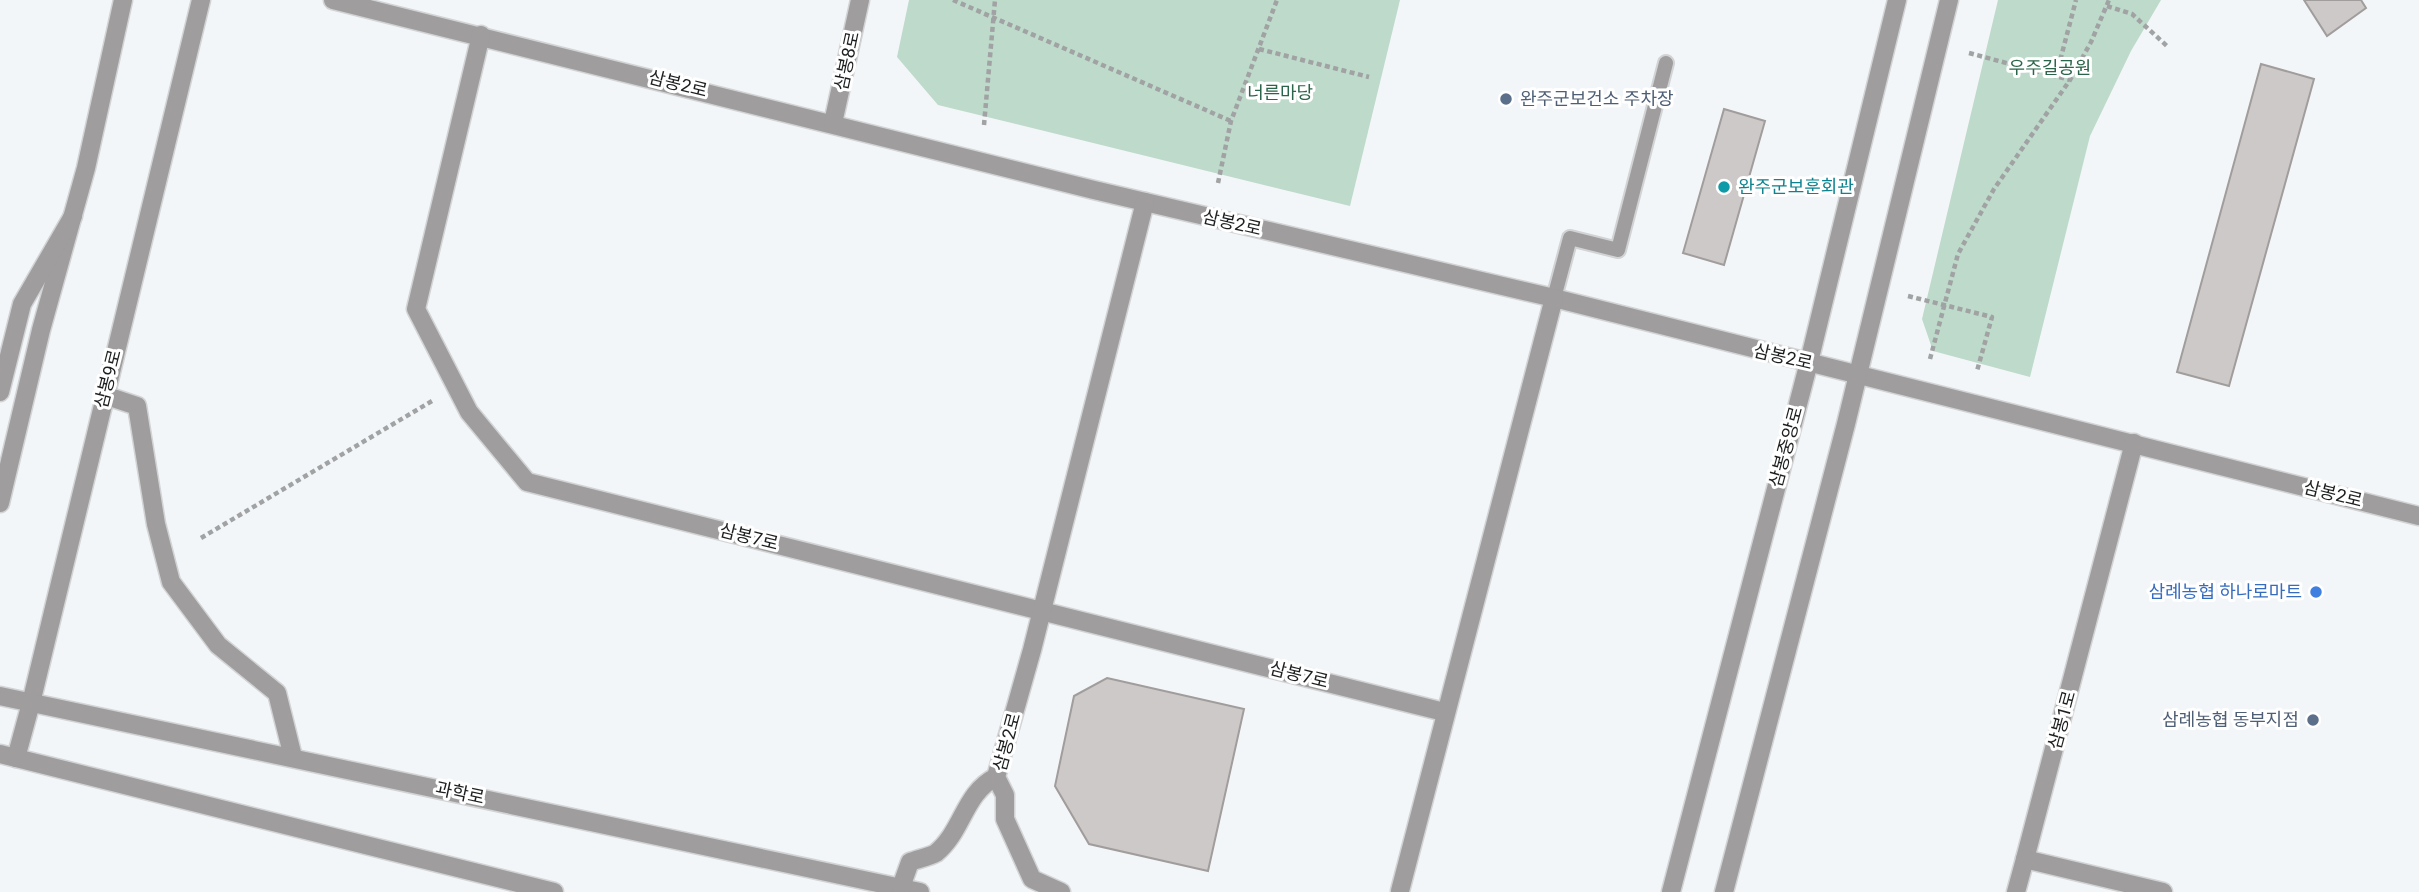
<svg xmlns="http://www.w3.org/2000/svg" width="2419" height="892" font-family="Roboto,'Noto Sans KR',sans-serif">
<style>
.green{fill:#bedaca}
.building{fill:#cdc9c8;stroke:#a19d9c;stroke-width:2}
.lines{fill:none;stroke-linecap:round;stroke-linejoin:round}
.service-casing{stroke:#d1d3d5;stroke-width:18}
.minor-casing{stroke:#d1d3d5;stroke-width:21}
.tertiary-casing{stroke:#d1d3d5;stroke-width:21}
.path{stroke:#a0a2a3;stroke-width:4.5;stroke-dasharray:5 3.5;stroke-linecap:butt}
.service{stroke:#9f9d9d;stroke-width:14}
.minor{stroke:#9f9d9d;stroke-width:18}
.tertiary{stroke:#9f9d9d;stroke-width:18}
.service-dot{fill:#5c6f8a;stroke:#fff;stroke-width:2.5}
.culture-dot{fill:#0f9aa8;stroke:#fff;stroke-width:2.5}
.shop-dot{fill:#3f7fe0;stroke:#fff;stroke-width:2.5}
.labels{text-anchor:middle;stroke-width:6;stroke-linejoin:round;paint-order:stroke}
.street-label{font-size:18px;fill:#1d1e1f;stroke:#fff}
.park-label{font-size:18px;fill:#2b6549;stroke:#fff}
.service-label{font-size:18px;fill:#4e5e75;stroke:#fff;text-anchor:start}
.culture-label{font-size:18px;fill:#0d838f;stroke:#fff;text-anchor:start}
.shop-label{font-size:18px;fill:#366cbe;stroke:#fff;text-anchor:end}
</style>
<rect width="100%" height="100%" fill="#f3f6f8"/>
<!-- green -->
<g class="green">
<polygon points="909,0 1400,0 1350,206 938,105 897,57"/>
<polygon points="1998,0 2161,0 2131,51 2090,136 2030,377 1933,351 1922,319"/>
</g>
<!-- building -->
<g class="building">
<polygon points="2304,0 2361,0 2366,8 2327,36"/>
<polygon points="2261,64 2314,79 2229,386 2177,372"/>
<polygon points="1724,109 1765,121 1724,265 1683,253"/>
<polygon points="1107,678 1244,709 1208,871 1089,844 1055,786 1074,696"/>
</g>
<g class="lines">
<!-- service casing -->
<g class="service-casing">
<polyline id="service" points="1554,298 1570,238 1618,250 1666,63"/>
</g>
<!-- minor casing -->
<g class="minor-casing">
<g id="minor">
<polyline points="333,0 1094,190 1554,298 2419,516"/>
<polyline points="481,35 416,309 469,412 527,482 1444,712"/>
<polyline points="833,123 860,0"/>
<polyline points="104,395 137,406 156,524 171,582 218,645 277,693 293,757"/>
<polyline points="2134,443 2025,859 2163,892"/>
<polyline points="0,503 41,330 86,168 123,0"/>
<polyline points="31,703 201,0"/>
<polyline points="1400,891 1554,298"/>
<polyline points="1061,892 1032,879 1005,819 1005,795 996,777 1032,650 1145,202"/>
<polyline points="1671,892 1809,362 1897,0"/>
<polyline points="1724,892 1846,424 1949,0"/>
<polyline points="2016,892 2025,859"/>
</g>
</g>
<!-- tertiary casing -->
<g class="tertiary-casing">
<g id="tertiary">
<polyline points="0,392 22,304 73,216"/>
<polyline points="0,696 920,892"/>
<polyline points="0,754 554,892"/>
<polyline points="16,758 31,703"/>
<path d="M901,887L910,862C917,859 929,857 936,853C963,831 964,793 996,777"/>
</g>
</g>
<!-- path -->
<g class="path">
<polyline points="953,0 1231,121"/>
<polyline points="2107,6 2132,14 2167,46"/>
<polyline points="1259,49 1369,77"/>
<polyline points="1969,53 2070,80"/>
<polyline points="2056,76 2076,0"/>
<polyline points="984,125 995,0"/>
<polyline points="1218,183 1231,121 1277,0"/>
<polyline points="1908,296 1992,317 1977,371"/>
<polyline points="1930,359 1958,254 1994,189 2070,80 2091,42 2109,0"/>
<polyline points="201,538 432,401"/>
</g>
<!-- service -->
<use href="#service" class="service"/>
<!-- minor -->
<use href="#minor" class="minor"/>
<!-- tertiary -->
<use href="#tertiary" class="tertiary"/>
</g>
<!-- markers -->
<g class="service-dot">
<circle cx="1506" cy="99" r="7"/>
<circle cx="2313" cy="720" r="7"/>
</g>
<circle class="culture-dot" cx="1724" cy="187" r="7"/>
<circle class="shop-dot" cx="2316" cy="592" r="7"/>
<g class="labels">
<!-- street labels -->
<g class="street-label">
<text transform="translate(847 61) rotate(-78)" y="6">삼봉8로</text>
<text transform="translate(678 84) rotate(14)" y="6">삼봉2로</text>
<text transform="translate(1232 223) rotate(13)" y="6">삼봉2로</text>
<text transform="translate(1783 357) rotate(13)" y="6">삼봉2로</text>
<text transform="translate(108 379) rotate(-76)" y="6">삼봉9로</text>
<text transform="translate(1786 447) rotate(-75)" y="6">삼봉중앙로</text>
<text transform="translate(2333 494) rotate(14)" y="6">삼봉2로</text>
<text transform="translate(749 537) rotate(14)" y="6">삼봉7로</text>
<text transform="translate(1299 675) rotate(14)" y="6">삼봉7로</text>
<text transform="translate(2062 720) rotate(-75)" y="6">삼봉1로</text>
<text transform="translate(1007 742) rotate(-75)" y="6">삼봉2로</text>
<text transform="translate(460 793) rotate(12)" y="6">과학로</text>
</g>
<!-- park labels -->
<g class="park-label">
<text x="2050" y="74">우주길공원</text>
<text x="1280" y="99">너른마당</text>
</g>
<!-- service labels -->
<g class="service-label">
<text x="1520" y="105">완주군보건소 주차장</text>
<text x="2299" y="726" text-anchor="end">삼례농협 동부지점</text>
</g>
<!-- culture labels -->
<g class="culture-label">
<text x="1738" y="193">완주군보훈회관</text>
</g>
<!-- shop labels -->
<g class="shop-label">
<text x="2302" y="598">삼례농협 하나로마트</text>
</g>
</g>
</svg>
